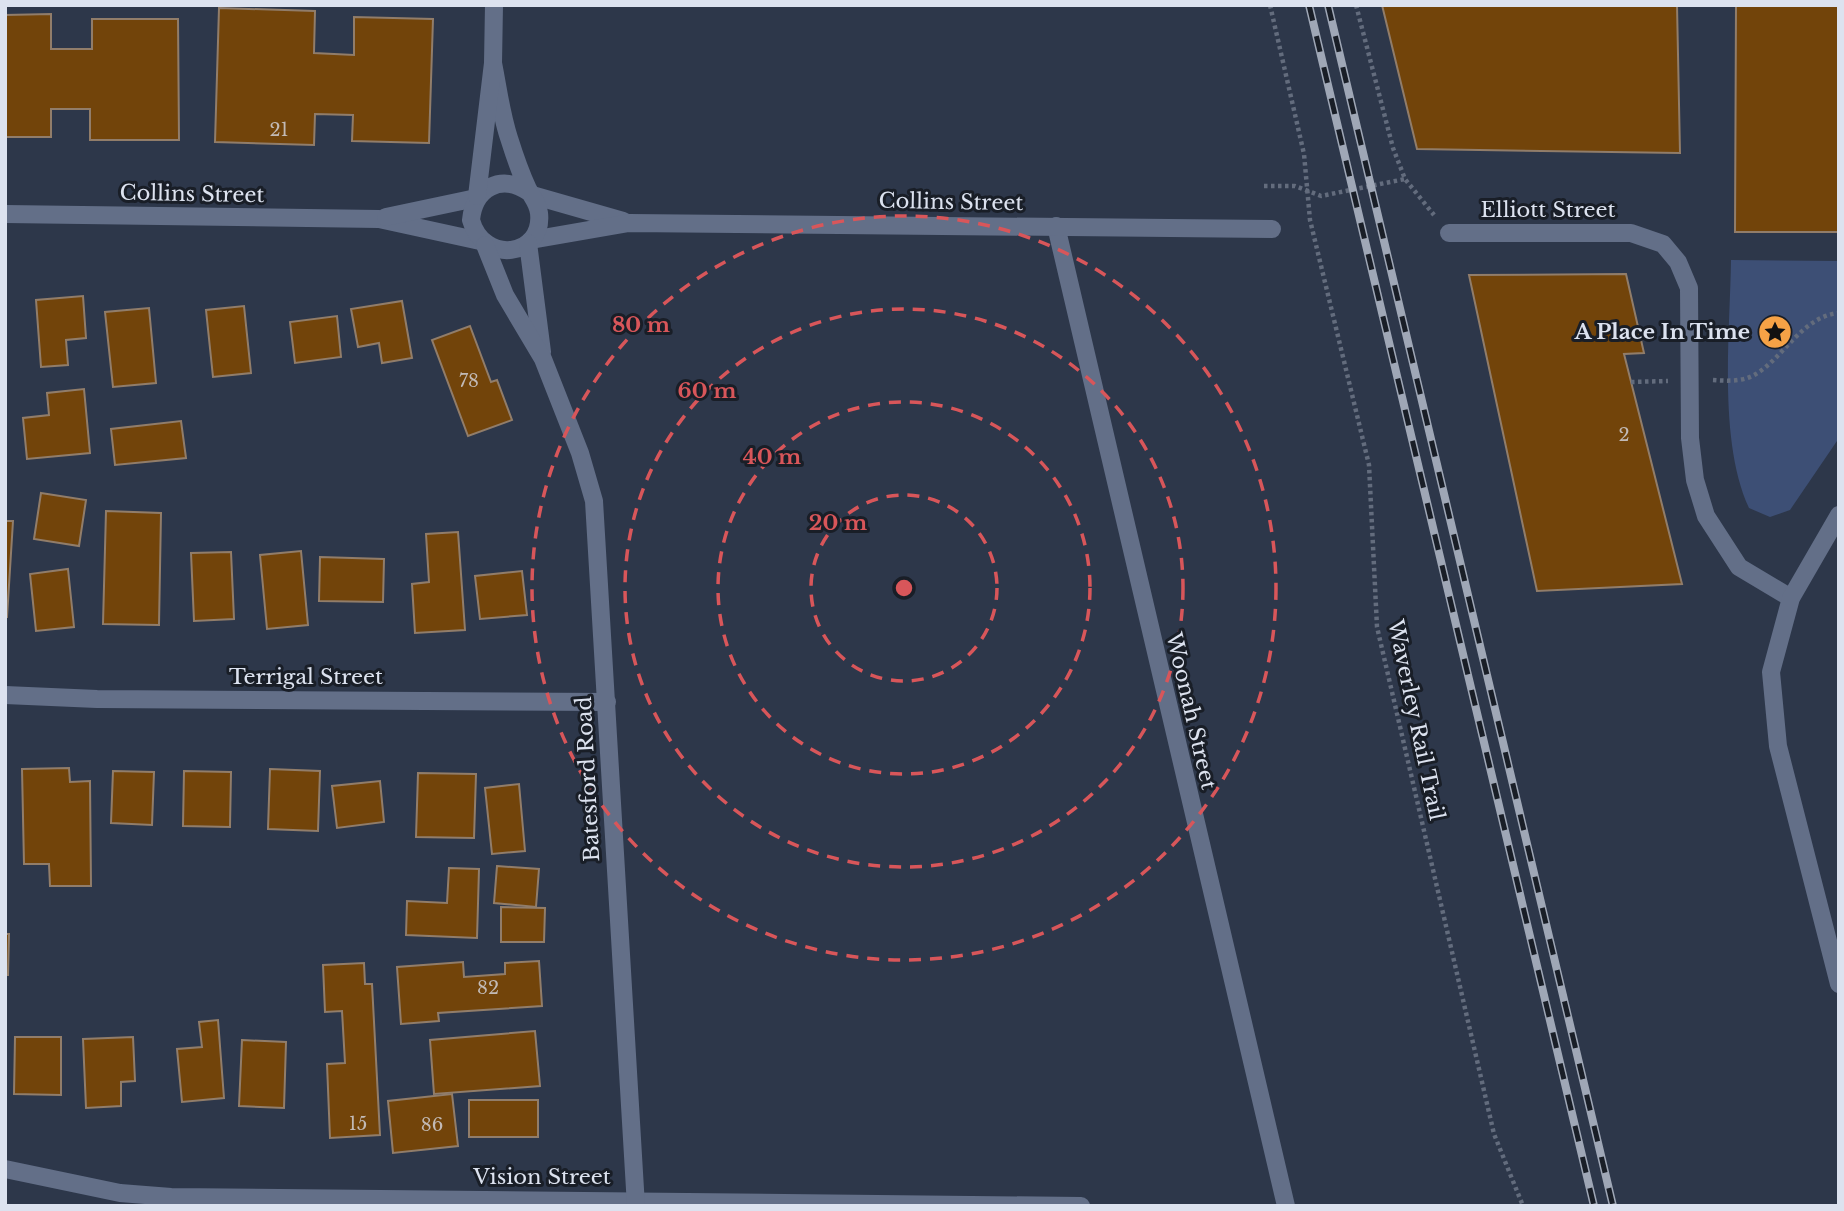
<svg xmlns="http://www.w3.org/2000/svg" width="1844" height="1211" font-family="'Libre Baskerville',serif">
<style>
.green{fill:#3d4f75}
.building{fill:#72440a;stroke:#917d6a;stroke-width:2}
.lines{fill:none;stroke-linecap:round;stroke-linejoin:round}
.path{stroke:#636c7d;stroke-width:4.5;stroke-dasharray:3.5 3.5;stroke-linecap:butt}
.minor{stroke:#636f88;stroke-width:18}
.tertiary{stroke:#636f88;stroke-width:18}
.rail-casing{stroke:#9fa7b6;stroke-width:8}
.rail{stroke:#191e27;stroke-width:5;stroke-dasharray:16;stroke-linecap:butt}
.ring{fill:none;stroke:#d8565a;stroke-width:3.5;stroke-dasharray:12 9}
.labels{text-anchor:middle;stroke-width:6;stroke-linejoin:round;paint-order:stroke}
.number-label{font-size:18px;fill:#c2bab6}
.street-label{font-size:21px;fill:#dce2ef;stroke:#191e27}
.poi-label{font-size:21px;font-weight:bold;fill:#dce2ef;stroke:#191e27;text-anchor:end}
.centre{fill:#d8565a;stroke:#191e27;stroke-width:3.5}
.ring-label{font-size:21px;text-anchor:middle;font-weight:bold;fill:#d8565a;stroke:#191e27;stroke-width:6;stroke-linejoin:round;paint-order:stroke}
</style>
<rect width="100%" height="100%" fill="#2d374a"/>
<!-- green -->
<path class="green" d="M1731,260L1839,261V438L1790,510L1770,517L1749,508C1718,441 1730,334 1731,260Z"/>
<!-- building -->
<g class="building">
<polygon points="1382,5 1677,5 1680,153 1417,149"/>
<polygon points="1736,5 1839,5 1839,232 1735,232"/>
<polygon points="219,8 315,11 314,53 354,55 354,17 433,19 429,143 352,141 353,115 315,114 314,145 215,142"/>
<polygon points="51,14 51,49 92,49 92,19 178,19 179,140 90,140 90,109 51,109 51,137 5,137 5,15"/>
<polygon points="1626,274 1644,353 1624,354 1682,584 1537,591 1469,275"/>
<polygon points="83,296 86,338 66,340 68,365 41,367 36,300"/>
<polygon points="402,301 412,358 382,363 379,343 358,347 351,309"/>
<polygon points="244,306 251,373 213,377 206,310"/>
<polygon points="149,308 156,383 113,387 105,312"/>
<polygon points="337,316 341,357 295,363 290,322"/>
<polygon points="470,326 491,382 497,380 512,420 468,436 432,340"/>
<polygon points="84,389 90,453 27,459 23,418 49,415 47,393"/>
<polygon points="181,421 186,458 115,465 111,429"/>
<polygon points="41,493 86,500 79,546 34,539"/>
<polygon points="106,511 161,513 159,625 103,624"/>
<polygon points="5,521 13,521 7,617 5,617"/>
<polygon points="458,532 465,630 415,633 412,584 429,582 426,534"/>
<polygon points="301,551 308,625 267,629 260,555"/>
<polygon points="231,552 234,619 194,621 191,553"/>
<polygon points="320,557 384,559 383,602 319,601"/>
<polygon points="68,569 74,627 36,631 30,574"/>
<polygon points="522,571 527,615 480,619 475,576"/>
<polygon points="69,768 70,782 90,781 91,886 50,886 49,864 24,864 22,769"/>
<polygon points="270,769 320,771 318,831 268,829"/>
<polygon points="113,771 154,772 152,825 111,823"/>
<polygon points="184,771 231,772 230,827 183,826"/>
<polygon points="418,773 476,774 474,838 416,837"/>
<polygon points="380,781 384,822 337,828 332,786"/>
<polygon points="519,784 525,851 492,854 485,788"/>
<polygon points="497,866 539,869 536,907 494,903"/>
<polygon points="449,868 479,869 477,938 406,935 407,901 447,903"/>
<polygon points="501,907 545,908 544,942 501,942"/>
<polygon points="5,934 9,934 8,975 5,975"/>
<polygon points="539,961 542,1006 438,1013 439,1021 401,1024 397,967 463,962 464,977 505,974 505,963"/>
<polygon points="364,963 365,984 372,984 380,1135 330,1138 327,1064 345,1063 342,1011 325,1012 323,965"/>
<polygon points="218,1020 224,1098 182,1102 177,1049 202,1047 199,1022"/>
<polygon points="535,1031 540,1086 434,1094 430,1040"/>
<polygon points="15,1037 61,1037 61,1095 14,1094"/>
<polygon points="133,1037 135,1081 121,1082 121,1106 86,1108 83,1039"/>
<polygon points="242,1040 286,1042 284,1108 239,1106"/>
<polygon points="452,1094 458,1146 393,1153 388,1101"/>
<rect x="469" y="1100" width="69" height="37"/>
</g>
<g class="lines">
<!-- path -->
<g class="path">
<polyline points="1270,5 1304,154 1310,220 1369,465 1377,627 1494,1134 1523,1206"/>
<polyline points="1356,5 1393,148 1405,179 1434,215"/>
<polyline points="1264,186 1295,186 1321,196 1405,179"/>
<path d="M1713,380C1727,381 1743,382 1756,374C1784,357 1803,316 1839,313"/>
<polyline points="1631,382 1668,381"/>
</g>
<!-- minor -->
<g class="minor">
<polyline points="532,195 623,221"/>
<polyline points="5,214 379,219 480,241"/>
<polyline points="386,217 476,198"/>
<polyline points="1056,226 1286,1206"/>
<polyline points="1449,233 1631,233 1663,244 1678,262 1689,288 1690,438 1695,480 1706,516 1739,567 1791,598"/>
<polyline points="531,240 629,223 1272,229"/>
<polyline points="5,695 97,699 607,702"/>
<polyline points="5,1169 120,1193 171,1197 1081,1206"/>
</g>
<!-- tertiary -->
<g class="tertiary">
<path d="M493,63C498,88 501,114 509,138C514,154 520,172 528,189C532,197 538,203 539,213C544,257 483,265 471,220C474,188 501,173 529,192"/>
<polyline points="477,196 493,63 494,5"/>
<polyline points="528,243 542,352"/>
<polyline points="485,245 505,295 543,359 580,453 594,501 636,1206"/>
<polyline points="1839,515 1791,598 1771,672 1778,746 1839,984"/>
</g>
<!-- rail casing -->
<g class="rail-casing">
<g id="rail">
<polyline points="1309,5 1594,1206"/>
<polyline points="1328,5 1613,1206"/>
</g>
</g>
<!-- rail -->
<use href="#rail" class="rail"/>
</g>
<!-- distance rings -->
<g class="ring">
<circle cx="904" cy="588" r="93"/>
<circle cx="904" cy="588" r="186"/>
<circle cx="904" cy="588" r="279"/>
<circle cx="904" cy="588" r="372"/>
</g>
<!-- icons -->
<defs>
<g id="sight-disc" transform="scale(1.75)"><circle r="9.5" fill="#f6a246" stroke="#191e27"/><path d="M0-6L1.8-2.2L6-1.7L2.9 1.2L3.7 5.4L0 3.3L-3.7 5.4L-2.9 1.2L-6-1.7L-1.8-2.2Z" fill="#111"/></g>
</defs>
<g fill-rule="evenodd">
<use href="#sight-disc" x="1775" y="332"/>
</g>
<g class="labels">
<!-- number labels -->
<g class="number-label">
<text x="279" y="136">21</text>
<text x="469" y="387">78</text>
<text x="1624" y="441">2</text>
<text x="488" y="994">82</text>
<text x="358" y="1130">15</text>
<text x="432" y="1131">86</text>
</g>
<!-- street labels -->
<g class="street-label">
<text transform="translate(192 194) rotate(1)" y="7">Collins Street</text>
<text transform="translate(951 202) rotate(1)" y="7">Collins Street</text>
<text x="1548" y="217">Elliott Street</text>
<text x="306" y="684">Terrigal Street</text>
<text transform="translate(1191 711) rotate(77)" y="7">Woonah Street</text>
<text transform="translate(1416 720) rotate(78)" y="7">Waverley Rail Trail</text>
<text transform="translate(588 779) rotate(-93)" y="7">Batesford Road</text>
<text x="542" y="1184">Vision Street</text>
</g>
<!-- poi labels -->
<g class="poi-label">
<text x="1750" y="339">A Place In Time</text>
</g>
</g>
<circle cx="904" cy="588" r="10" class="centre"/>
<g class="ring-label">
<text x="641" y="332">80 m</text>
<text x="707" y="398">60 m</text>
<text x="772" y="464">40 m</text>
<text x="838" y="530">20 m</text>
</g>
<!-- border -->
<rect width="1844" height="1211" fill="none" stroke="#dce2ef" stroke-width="14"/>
</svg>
